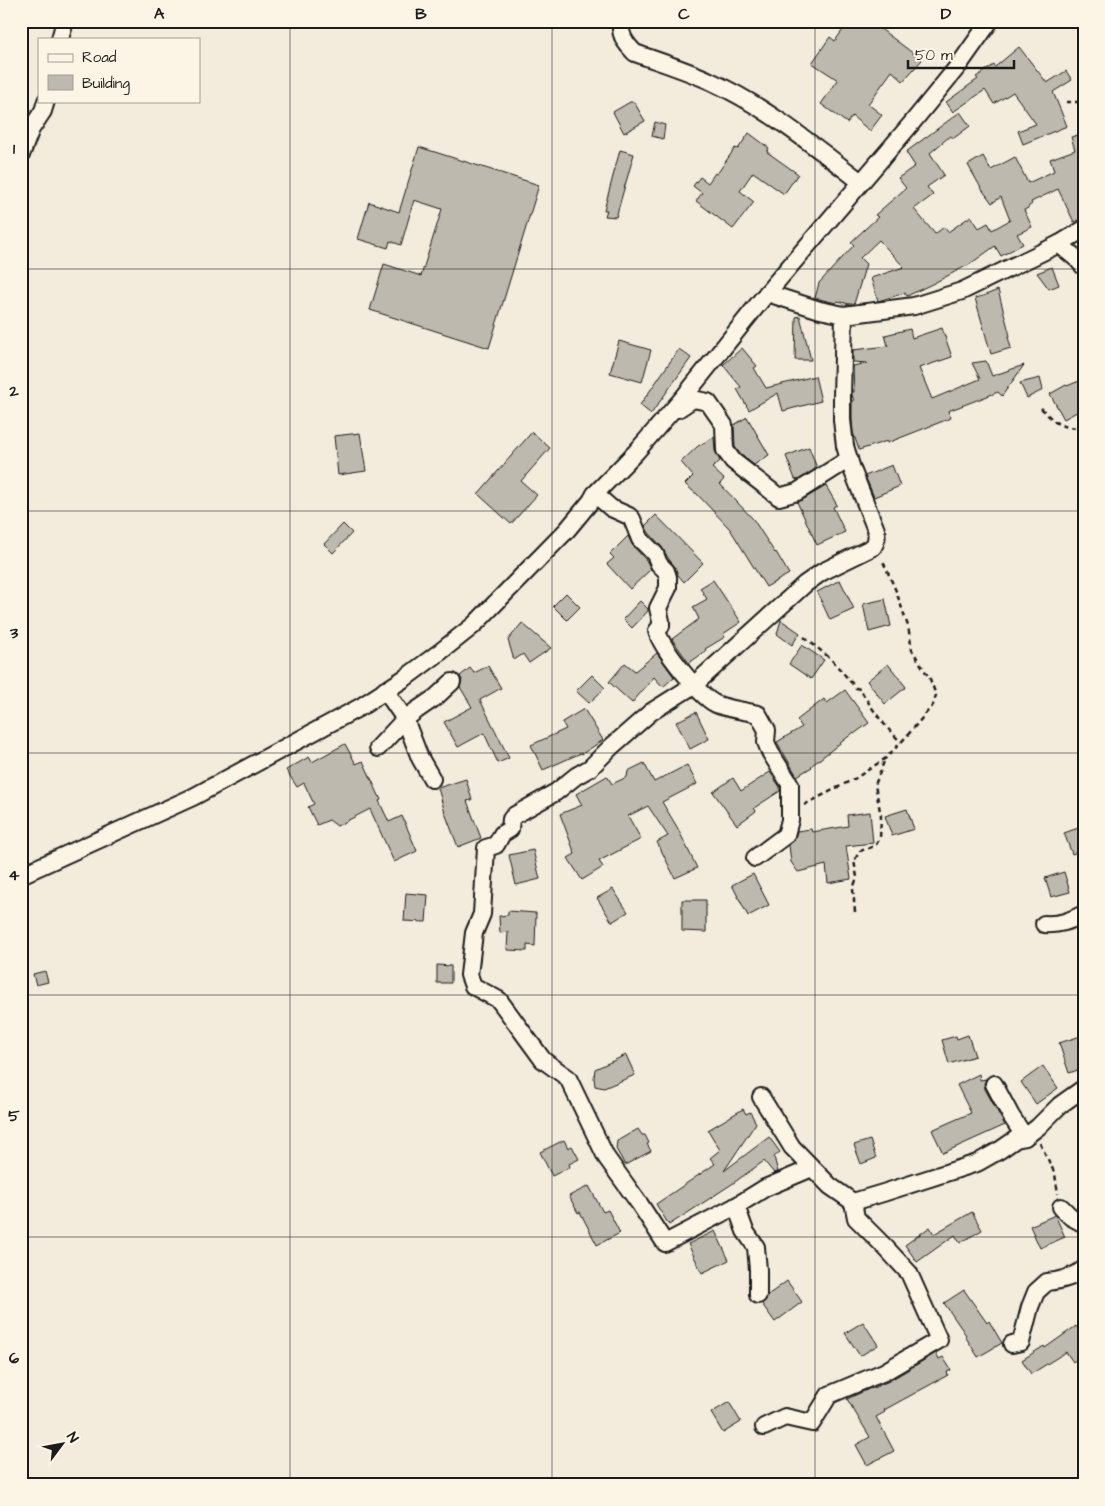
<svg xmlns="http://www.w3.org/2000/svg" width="1105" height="1506" font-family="'Architects Daughter',sans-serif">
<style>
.building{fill:#beb9ae;stroke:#1c1c1c}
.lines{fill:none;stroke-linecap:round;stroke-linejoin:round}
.minor-casing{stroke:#1c1c1c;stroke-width:20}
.path{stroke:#1c1c1c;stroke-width:2.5;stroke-dasharray:5 4;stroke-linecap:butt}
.minor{stroke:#fcf5e5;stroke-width:16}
.grid{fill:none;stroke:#1c1c1c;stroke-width:1;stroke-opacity:0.55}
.neatline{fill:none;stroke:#1c1c1c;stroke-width:2}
.grid-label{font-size:16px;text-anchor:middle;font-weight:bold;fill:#1c1c1c}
</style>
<rect width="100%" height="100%" fill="#f3ecdd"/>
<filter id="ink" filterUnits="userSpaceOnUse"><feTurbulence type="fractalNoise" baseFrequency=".02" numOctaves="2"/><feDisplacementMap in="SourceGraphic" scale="10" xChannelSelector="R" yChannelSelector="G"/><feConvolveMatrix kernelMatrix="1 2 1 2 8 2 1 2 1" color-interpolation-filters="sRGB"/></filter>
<g filter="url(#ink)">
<!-- building -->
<g class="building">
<polygon points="849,21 870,21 922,60 903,81 892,71 868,104 882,115 870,131 852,116 847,123 821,104 838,80 812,63 830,37 835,41"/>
<polygon points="1019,47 1047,83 1066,71 1072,80 1053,92 1067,126 1023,144 1018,131 1036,124 1013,92 994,104 985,90 953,112 946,102 978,79 976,77 994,65 995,67"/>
<polygon points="630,102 634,102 645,121 624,133 613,112"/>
<polygon points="960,112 970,126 954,138 950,136 930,153 944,175 927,187 933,195 914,209 935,234 944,227 948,232 971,216 979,228 988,223 992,230 1010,220 1001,197 992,203 981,188 968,165 983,156 991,170 1015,157 1028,183 1054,171 1050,159 1075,150 1071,137 1084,133 1084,218 1074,222 1058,189 1031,202 1032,204 1028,207 1028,208 1024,210 1032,227 1017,234 1023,244 1001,256 995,246 966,267 966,266 934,283 907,296 905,293 878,301 871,278 904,267 879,240 860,258 866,264 854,304 849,304 838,301 836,303 815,298 819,283 854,245 851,242 878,217 875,215 906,188 898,178 915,166 906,152"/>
<polygon points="655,122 665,125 663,139 652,136"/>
<polygon points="749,133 769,148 767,152 798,174 784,194 753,172 740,191 754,202 733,229 696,201 702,193 693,186 700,177 708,183 715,173 717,174 735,148 738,149"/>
<polygon points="419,147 539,185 489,348 370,310 384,264 421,276 442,209 414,200 401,245 390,241 388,248 358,239 369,202 399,212"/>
<polygon points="620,150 634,154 616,217 605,216 607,210 604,210"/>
<polygon points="1052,267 1059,285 1049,289 1037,273"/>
<polygon points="998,290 1010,336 1008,337 1011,348 991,354 975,298 983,296"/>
<polygon points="800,316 811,360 795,360 796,317"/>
<polygon points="942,328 952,357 919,368 932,399 980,379 972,363 986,361 992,376 1024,365 1002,396 998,392 948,411 951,418 887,443 887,441 859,450 853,432 852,419 852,402 854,401 852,395 852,392 854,392 853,366 867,363 853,362 853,350 888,346 885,335 910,329 912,338"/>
<polygon points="619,341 651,350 642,382 610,373"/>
<polygon points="742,348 757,366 754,368 766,388 815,376 821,401 783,411 778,393 749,410 737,389 741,387 723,365"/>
<polygon points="679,349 691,358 651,414 640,405"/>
<polygon points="1040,378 1043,390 1027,398 1020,383"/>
<polygon points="1084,379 1084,408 1064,419 1050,394 1066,385 1067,386"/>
<polygon points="747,417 769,455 754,465 740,454 735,447 734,425"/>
<polygon points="532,432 550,448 521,481 537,495 511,524 478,494"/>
<polygon points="360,433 366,471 338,475 334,436"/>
<polygon points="714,437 715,451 720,461 712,468 724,479 720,484 753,519 775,553 776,552 789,574 766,587 730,529 696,493 695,493 685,484 693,476 681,462 698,446"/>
<polygon points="809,447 817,468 798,480 795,479 786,456"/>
<polygon points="892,465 900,486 874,497 865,476"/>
<polygon points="826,486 837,505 833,507 845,532 817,545 797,502 802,500"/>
<polygon points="656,515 703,563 684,582 678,575 675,567 668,558 662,547 649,533 645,526"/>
<polygon points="343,524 352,533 333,553 324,544"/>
<polygon points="628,536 633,546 646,560 651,569 630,589 607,564 614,558 610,554"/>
<polygon points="713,580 741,622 723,634 725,637 705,649 706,651 689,663 672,639 699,619 693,607 707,599 700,588"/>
<polygon points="840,580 854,609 830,620 817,592"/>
<polygon points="566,593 580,607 567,620 553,606"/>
<polygon points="885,599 891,626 869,632 863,604"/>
<polygon points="640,601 648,609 648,611 632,628 623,619"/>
<polygon points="781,620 800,633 792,645 777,634"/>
<polygon points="522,623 551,648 529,663 523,654 514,660 508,640"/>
<polygon points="802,645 824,660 811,679 789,664"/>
<polygon points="657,653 674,677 663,687 654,677 632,703 609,682 625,663 635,671"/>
<polygon points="888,664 906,687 885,704 867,681"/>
<polygon points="488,666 501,688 480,700 509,758 498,763 484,733 458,747 444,722 472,707 460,687 462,680 460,676 470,668 474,673"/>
<polygon points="592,675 605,688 589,703 576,691"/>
<polygon points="845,690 869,723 854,734 853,733 811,766 812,767 797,776 777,742 802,727 797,720 824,699 827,703"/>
<polygon points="584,709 603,740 582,754 581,753 543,770 531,745 566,729 562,722"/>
<polygon points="696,712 709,739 690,749 676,722"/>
<polygon points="345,744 356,764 363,761 381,800 379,801 389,822 402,816 417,851 394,862 370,809 337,826 329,820 317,825 308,807 314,804 304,783 297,787 286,770 309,757 312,762"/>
<polygon points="644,763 654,782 687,765 697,784 662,802 677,827 697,868 675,878 657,842 668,836 648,806 628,816 641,839 599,861 603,867 582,880 568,858 575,854 560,814 582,805 576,794 607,776 612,784 627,777 628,771"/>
<polygon points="770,772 780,787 780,791 754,808 756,811 737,825 713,792 733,778 741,791"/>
<polygon points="466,779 472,800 467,801 481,838 458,847 445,813 438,788"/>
<polygon points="907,809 914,829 892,836 885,816"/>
<polygon points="870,812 873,843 846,846 851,879 828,883 826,865 798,872 791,862 789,845 795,838 797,831 811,829 812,832 848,826 847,815"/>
<polygon points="1084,826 1084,850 1072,854 1064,833"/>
<polygon points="533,850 540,879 516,885 509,855"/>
<polygon points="1064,872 1070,892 1051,897 1045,878"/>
<polygon points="753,874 769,905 748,916 732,885"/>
<polygon points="613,889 628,912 612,922 597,898"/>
<polygon points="406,893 428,895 426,922 404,921"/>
<polygon points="682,900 706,900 706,932 682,931"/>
<polygon points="508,911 536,913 535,946 527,945 527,951 507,950 508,932 500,933 499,916 508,915"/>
<polygon points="437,965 451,966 451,983 437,983"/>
<polygon points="45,971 48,982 36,985 33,974"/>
<polygon points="968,1035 975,1056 949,1064 942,1040 956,1036 957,1039"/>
<polygon points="1084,1035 1084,1068 1069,1073 1059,1043"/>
<polygon points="626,1055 635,1075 604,1088 595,1086 594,1078 595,1069"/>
<polygon points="1043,1066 1058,1088 1036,1104 1021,1082"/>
<polygon points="979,1074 980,1080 986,1079 984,1084 985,1089 1005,1125 943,1153 932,1130 971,1113 957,1085"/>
<polygon points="743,1109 746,1114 750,1112 756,1123 724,1171 769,1137 780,1152 774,1157 778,1172 774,1173 764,1161 732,1184 669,1225 656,1204 715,1164 710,1158 720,1150 708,1130"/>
<polygon points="638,1129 642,1135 645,1135 649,1143 647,1144 651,1151 625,1165 616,1149 617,1141"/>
<polygon points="564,1140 568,1148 572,1146 579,1159 569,1164 570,1167 552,1176 540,1152"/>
<polygon points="870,1140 876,1158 861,1164 854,1145"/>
<polygon points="589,1186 603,1212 608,1210 620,1233 597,1245 580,1212 578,1213 569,1196"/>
<polygon points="972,1212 982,1230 960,1243 955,1235 917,1262 905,1245 930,1227 934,1234"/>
<polygon points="1055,1215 1065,1237 1040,1248 1030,1226"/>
<polygon points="715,1231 729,1260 702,1273 688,1244"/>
<polygon points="787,1281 802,1302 775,1322 762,1304 766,1300 768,1295"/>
<polygon points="964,1290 987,1323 989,1321 1002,1343 978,1357 965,1336 966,1335 944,1303"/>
<polygon points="863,1322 878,1345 860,1356 845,1333"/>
<polygon points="1076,1326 1084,1337 1084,1354 1073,1362 1066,1352 1031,1374 1022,1360 1044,1346 1045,1348"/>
<polygon points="936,1353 939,1359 943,1357 951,1370 947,1372 948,1375 884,1410 885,1412 876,1417 894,1451 867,1465 856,1445 870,1437 847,1399 871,1388 871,1389 889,1381"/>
<polygon points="729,1402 741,1422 723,1433 711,1413"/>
</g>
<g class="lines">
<!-- minor casing -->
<g class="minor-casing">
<g id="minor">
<path d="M622,21C618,34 626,44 635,53C660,62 686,70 710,81C765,106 813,145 861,182"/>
<polyline points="60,39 65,21"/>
<polyline points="21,155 31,129 43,111 46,101"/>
<polyline points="1059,244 1077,259 1084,267"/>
<polyline points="767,293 820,310 844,315 914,306 962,291 1059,244 1084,229"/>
<polyline points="678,409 693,399 708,402 724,425 725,450 733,461 779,497 797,492 849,459"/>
<path d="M595,494L611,508L629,516L632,519L640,539L655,554L659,564L666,571L668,577V588L658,608L661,621V626L657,631C661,647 700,697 716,704C727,709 746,711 758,714L767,730L766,742L770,752L790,784V820L786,835L755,858"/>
<polyline points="385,690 405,719 417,710 436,697 452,682"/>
<polyline points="378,748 405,719 420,758 432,779"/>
<polyline points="21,875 193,797 362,706 405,678 440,652 474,625 567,530 591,501 595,494 636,452 683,398 767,293 911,124 959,65 990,21"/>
<path d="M1044,924C1061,925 1069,921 1084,914"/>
<polyline points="994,1084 1011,1116 1025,1137"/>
<polyline points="761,1097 792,1147 830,1186 853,1202 883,1193 977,1163 1000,1150 1016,1139 1025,1137 1038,1127 1060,1105 1084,1088"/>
<path d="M812,1168L765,1188L736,1206L665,1243L639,1203L606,1157L568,1078L543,1060L499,1000L473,986L469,975L474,933L482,914L486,848L496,845L502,834L510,829L511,819L515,815L556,792L576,776L590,768L611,747L651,712L694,685L805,584L822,572L873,547C877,541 877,537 876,530L852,469L845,446L842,420V397L844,315"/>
<polyline points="736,1206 745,1231 756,1247 758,1270 758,1295"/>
<polyline points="1061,1207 1071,1217 1084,1224"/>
<path d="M1012,1344L1021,1342L1030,1307L1036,1292L1047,1282C1059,1281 1074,1277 1084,1269"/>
<polyline points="764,1427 785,1417 812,1423 829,1395 884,1372 939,1340 909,1273 886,1248 856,1218 853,1202"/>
</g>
</g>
<!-- path -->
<g class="path">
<polyline points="1066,102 1081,102 1084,100"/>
<path d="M1041,408C1057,424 1057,427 1081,428L1084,423"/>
<path d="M804,637L831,659L856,688L860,689C872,709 884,726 901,742"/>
<polyline points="804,805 856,778 886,758 906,737 933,705 936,695 930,679 912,650 908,626 896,591 882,559"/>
<polyline points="855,912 853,889 857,877 854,861 860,851 875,846 880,838 881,816 875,785 885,759"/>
<polyline points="1040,1143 1055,1174 1058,1194"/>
</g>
<!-- minor -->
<use href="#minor" class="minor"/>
</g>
</g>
<!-- grid -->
<path class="grid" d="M290,21V1485M552,21V1485M815,21V1485M21,269H1084M21,511H1084M21,753H1084M21,995H1084M21,1237H1084"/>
<!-- margin -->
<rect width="1105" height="1506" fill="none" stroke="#fcf5e5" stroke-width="55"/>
<!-- legend -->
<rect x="38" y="38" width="162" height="65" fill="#fcf5e5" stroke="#a29e95"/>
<rect x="48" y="54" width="25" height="8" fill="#fcf5e5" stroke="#a29e95"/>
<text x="82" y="62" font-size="15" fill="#1c1c1c">Road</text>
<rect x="48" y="75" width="25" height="15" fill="#beb9ae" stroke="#a29e95"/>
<text x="82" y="88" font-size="15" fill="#1c1c1c">Building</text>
<!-- north arrow -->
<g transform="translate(62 1444) rotate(58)" stroke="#fcf5e5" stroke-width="4" paint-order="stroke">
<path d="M0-4L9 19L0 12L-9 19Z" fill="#1c1c1c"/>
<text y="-8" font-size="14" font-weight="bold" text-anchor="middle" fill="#1c1c1c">N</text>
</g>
<!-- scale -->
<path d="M908 60v8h106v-8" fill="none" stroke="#1c1c1c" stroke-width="2.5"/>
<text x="915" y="60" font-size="15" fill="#1c1c1c" stroke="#fcf5e5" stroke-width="4" paint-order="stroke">50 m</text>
<rect x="28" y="28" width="1050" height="1450" class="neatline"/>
<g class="grid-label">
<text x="159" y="19">A</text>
<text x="421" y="19">B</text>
<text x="684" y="19">C</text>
<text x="946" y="19">D</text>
<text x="14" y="154">1</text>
<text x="14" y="396">2</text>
<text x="14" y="638">3</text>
<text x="14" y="880">4</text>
<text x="14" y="1121">5</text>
<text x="14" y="1363">6</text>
</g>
</svg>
